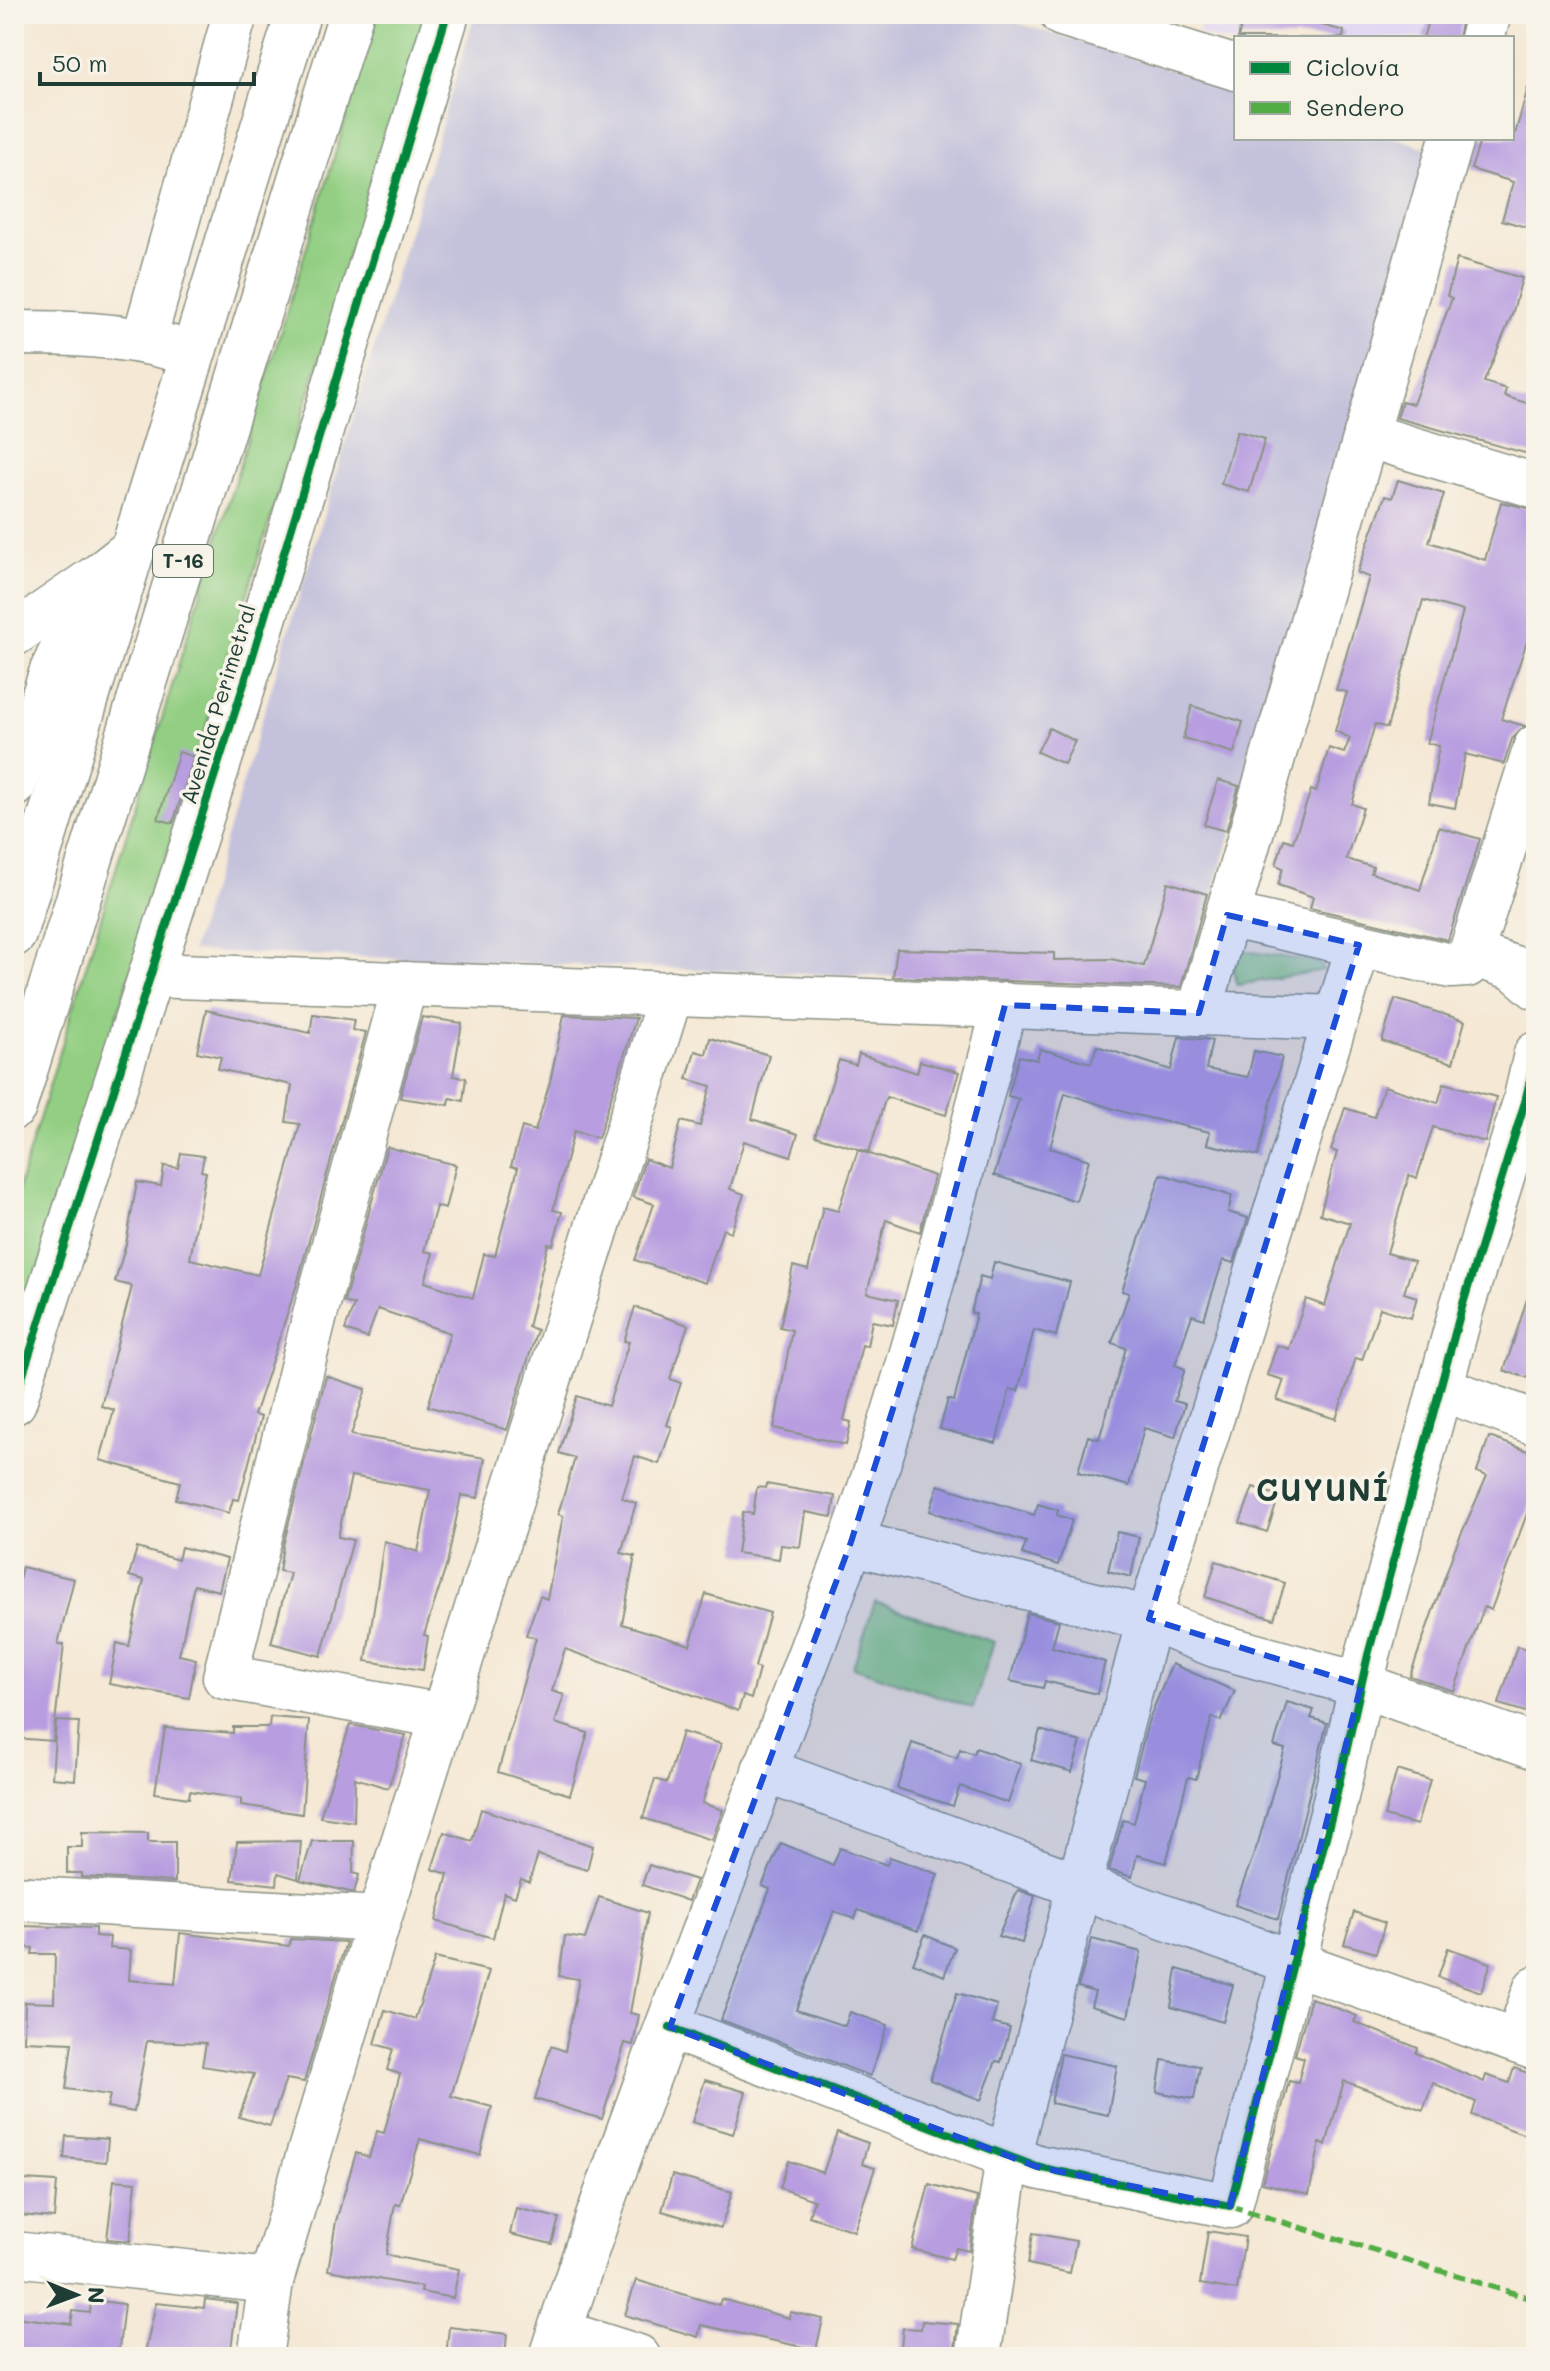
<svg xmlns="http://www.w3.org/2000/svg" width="1550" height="2371" font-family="Mali,sans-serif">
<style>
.built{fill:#dfd5f5}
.industrial{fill:#c3c1db}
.green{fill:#93cf83;stroke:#59865c;stroke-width:2}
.building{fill:#b89ee0}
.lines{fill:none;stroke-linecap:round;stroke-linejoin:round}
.minor-casing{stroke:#8a9284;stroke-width:47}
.highway-casing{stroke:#8a9284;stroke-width:47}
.minor{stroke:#fff;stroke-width:44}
.highway{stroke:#fff;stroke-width:44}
.quiet{stroke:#52ad45;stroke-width:6;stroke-dasharray:12 6;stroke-linecap:butt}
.cycleway-casing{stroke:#f7f3e8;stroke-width:13}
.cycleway{stroke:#00873e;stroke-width:8}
.marked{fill:#1d4ed8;fill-opacity:0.2;stroke:#1d4ed8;stroke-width:6;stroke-dasharray:16 10;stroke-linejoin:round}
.labels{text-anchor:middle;stroke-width:7;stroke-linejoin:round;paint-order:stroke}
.shield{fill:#f7f3e8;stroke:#60746a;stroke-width:2}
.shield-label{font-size:20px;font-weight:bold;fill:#1f3d34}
.street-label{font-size:22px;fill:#1f3d34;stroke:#f7f3e8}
.district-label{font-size:30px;font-weight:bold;letter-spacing:2px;fill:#1f3d34;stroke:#f7f3e8}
</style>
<rect width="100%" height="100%" fill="#f7f3e8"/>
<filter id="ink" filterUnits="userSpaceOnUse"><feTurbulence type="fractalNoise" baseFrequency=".0125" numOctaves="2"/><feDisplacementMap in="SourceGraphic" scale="16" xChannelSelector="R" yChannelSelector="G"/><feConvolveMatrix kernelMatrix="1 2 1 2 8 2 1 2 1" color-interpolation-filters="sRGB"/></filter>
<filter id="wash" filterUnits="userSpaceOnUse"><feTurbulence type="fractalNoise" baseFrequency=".006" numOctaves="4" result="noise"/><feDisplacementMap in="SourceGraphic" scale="32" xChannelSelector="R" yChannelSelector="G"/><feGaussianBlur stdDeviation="1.8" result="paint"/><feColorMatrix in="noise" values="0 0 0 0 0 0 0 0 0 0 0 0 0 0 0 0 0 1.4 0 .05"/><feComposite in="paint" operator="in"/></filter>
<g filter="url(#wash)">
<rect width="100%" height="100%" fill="#f5e8d4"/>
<!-- built -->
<polygon class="built" points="1204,14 1472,14 1465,38 1236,38 1236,45 1198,34"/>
<!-- industrial -->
<polygon class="industrial" points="475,14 988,14 1236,90 1236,138 1395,138 1428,148 1306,589 1184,987 192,951"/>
<!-- green -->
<g class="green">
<polygon points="378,14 426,14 14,1351 14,1201"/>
<polygon points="1240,950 1319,963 1324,970 1237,985 1233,969"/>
<polygon points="875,1602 994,1642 973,1708 853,1667"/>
</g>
<g id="blocks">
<!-- building -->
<g class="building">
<polygon points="1244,14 1282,14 1344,31 1343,38 1238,38"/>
<polygon points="1430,14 1463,14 1458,38 1423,38"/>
<polygon points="1529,84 1536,85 1536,230 1502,220 1513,182 1471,169 1481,138 1514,138"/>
<polygon points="1457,259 1522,278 1512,315 1484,382 1506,389 1504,396 1536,406 1536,456 1397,418 1402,401 1413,404 1452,298 1447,296"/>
<polygon points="1237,431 1265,439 1249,492 1221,484"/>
<polygon points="1398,480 1444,494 1429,542 1485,560 1501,502 1536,510 1536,614 1501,719 1525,726 1512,739 1504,764 1465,754 1455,808 1429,803 1439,746 1427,743 1463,611 1423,600 1387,728 1375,724 1352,804 1363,808 1346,859 1373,867 1371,873 1420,890 1439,827 1480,839 1448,940 1310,908 1313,897 1278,885 1283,868 1276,865 1284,839 1293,842 1311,790 1316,792 1329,748 1344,753 1350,738 1335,731 1347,692 1336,690 1369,577 1357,573 1385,496 1392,498"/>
<polygon points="1192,706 1243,722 1234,753 1183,738"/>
<polygon points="1049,728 1075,741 1064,764 1037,752"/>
<polygon points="179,752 194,757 173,823 158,819"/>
<polygon points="1218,780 1239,786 1226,831 1204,825"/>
<polygon points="1168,882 1207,894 1181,987 893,977 897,949 1054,953 1054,960 1111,959 1144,966"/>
<polygon points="1395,999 1465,1021 1453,1063 1382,1041"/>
<polygon points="206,1010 310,1033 313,1014 354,1020 352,1030 366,1032 297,1284 254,1415 261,1417 239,1500 233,1499 229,1513 176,1499 180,1482 100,1460 114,1410 101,1406 132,1286 115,1282 126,1244 137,1182 161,1186 164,1166 178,1168 181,1153 204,1156 201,1171 206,1172 190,1259 258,1275 300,1124 286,1122 292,1085 218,1069 221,1057 197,1052"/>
<polygon points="564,1015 636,1018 598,1138 574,1131 553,1210 562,1212 553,1245 548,1244 528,1327 537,1330 507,1430 428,1406 450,1333 378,1309 367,1338 345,1330 354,1305 344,1302 387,1147 456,1165 445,1209 436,1206 424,1251 433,1253 425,1282 473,1298 484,1254 495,1256 518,1168 511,1166 522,1127 535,1131 550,1082"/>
<polygon points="422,1017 462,1023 453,1076 466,1078 463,1101 450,1098 449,1105 400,1098"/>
<polygon points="1179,1037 1212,1040 1206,1069 1248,1077 1254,1051 1282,1057 1258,1156 1207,1144 1210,1132 1127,1113 1065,1093 1050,1148 1089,1160 1076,1201 994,1175 1019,1099 1008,1096 1019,1056 1037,1060 1040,1049 1091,1063 1097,1046 1171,1070"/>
<polygon points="710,1038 769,1055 752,1119 798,1134 791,1156 744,1141 730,1189 744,1194 731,1232 723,1229 705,1283 635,1260 654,1204 633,1197 645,1159 669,1168 681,1121 700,1126 711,1086 687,1079 695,1051 706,1054"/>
<polygon points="859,1054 917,1073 920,1061 959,1072 946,1115 886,1097 869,1152 815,1136 839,1060 856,1065"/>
<polygon points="1444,1083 1496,1097 1485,1142 1433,1127 1417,1178 1409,1175 1387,1253 1414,1261 1404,1293 1417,1297 1411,1318 1380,1308 1362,1360 1356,1358 1336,1419 1277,1400 1284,1380 1267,1375 1277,1345 1289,1349 1306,1299 1325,1306 1350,1223 1320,1214 1337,1152 1331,1150 1345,1108 1374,1117 1384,1086 1438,1103"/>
<polygon points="858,1150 934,1176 920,1232 886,1220 867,1293 898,1300 893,1325 872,1321 867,1346 862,1345 844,1420 851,1422 846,1445 774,1428 792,1330 780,1327 793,1266 808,1270 823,1207 838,1211"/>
<polygon points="1161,1174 1232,1196 1228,1212 1248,1218 1234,1263 1223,1260 1204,1319 1192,1315 1175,1365 1185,1369 1174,1401 1185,1404 1175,1437 1144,1428 1129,1486 1078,1472 1088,1436 1099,1439 1126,1348 1112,1343 1129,1293 1122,1291"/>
<polygon points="994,1262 1070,1282 1056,1336 1034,1330 1018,1391 1010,1389 996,1443 940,1429 948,1399 954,1401 976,1314 971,1313 980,1276 990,1279"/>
<polygon points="1531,1287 1536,1288 1536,1380 1504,1371"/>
<polygon points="635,1307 688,1325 670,1379 681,1383 667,1425 672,1427 659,1464 635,1456 622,1498 636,1503 621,1553 635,1556 622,1624 690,1645 706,1594 770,1613 755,1667 759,1669 751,1699 743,1696 738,1711 565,1649 552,1691 564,1695 555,1723 588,1733 570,1795 498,1772 536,1638 526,1635 540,1596 547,1599 563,1516 558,1514 575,1458 559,1453 563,1439 577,1396 608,1406 629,1342 624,1341"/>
<polygon points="326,1376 366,1389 351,1435 485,1458 478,1498 461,1495 447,1564 424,1635 428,1636 423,1670 366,1661 384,1541 418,1552 430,1490 351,1476 338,1537 353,1540 321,1656 271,1643 290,1573 279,1571 283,1546"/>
<polygon points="1489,1437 1536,1454 1536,1505 1531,1503 1491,1610 1484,1607 1454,1691 1410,1676 1455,1548 1487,1476 1477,1472"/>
<polygon points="766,1484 835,1496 832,1517 805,1512 800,1547 781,1545 779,1559 737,1553 743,1512 753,1514 757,1487 765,1488"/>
<polygon points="938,1485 1034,1515 1038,1504 1058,1510 1057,1515 1072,1520 1058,1565 1022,1554 1026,1542 930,1511"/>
<polygon points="1253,1487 1279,1496 1267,1532 1240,1523"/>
<polygon points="1117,1532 1139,1537 1131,1577 1108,1571"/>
<polygon points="181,1547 227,1559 219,1591 194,1585 179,1655 196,1659 189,1698 109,1684 117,1643 129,1646 144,1580 129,1576 137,1548 178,1560"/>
<polygon points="1216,1561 1285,1583 1274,1619 1205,1597"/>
<polygon points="22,1567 74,1579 58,1644 64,1644 53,1741 14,1738 14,1599"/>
<polygon points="1027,1613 1059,1621 1052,1647 1105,1662 1097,1694 1045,1681 1043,1688 1010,1681"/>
<polygon points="1517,1646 1536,1652 1536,1715 1499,1704"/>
<polygon points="1172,1664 1235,1691 1221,1721 1212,1717 1196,1779 1188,1777 1166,1863 1137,1855 1132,1877 1109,1870 1123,1820 1134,1823 1145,1779 1134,1776 1149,1719"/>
<polygon points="1287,1702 1314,1710 1311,1718 1327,1723 1278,1919 1235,1905 1258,1843 1285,1749 1274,1746"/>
<polygon points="270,1717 309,1720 302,1814 241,1805 241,1799 190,1791 189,1798 155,1793 165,1728 233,1733 233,1727 269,1727"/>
<polygon points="56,1721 79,1722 75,1780 52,1778"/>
<polygon points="350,1725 406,1735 388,1788 355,1778 354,1822 320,1817"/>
<polygon points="1040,1730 1081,1742 1072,1772 1031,1760"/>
<polygon points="682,1732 721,1744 702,1803 723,1810 712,1840 643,1818 655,1779 667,1783"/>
<polygon points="912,1743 957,1758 960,1749 974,1754 976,1748 1021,1764 1008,1803 960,1786 953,1806 897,1788"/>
<polygon points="1397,1770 1430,1780 1417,1825 1384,1816"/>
<polygon points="481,1809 593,1846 587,1870 538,1855 529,1882 521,1879 515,1897 504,1893 493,1938 436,1921 448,1874 432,1869 444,1832 472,1841"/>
<polygon points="82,1832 148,1833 148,1842 175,1842 175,1882 82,1877 82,1873 67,1873 67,1847 82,1847"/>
<polygon points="301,1841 298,1879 278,1873 277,1885 232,1880 237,1842"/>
<polygon points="312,1841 354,1841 353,1873 359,1875 354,1893 300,1880"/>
<polygon points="781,1843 833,1865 840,1848 887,1865 890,1857 938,1874 918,1931 858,1910 855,1919 834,1911 796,2010 845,2026 850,2012 888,2025 870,2076 721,2020 770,1889 762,1886"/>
<polygon points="649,1865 696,1880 688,1901 642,1885"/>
<polygon points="1018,1890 1035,1896 1022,1943 998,1936"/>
<polygon points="599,1897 648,1913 630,2013 639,2015 633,2045 625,2043 602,2119 535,2099 551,2046 565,2051 579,1979 559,1976 565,1936 585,1939"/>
<polygon points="1354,1912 1385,1923 1376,1953 1344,1944"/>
<polygon points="20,1926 95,1928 95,1936 110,1937 109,1948 131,1950 129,1980 175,1984 180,1933 289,1946 291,1939 346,1942 304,2082 286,2079 270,2126 239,2117 254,2074 202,2066 206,2043 147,2041 134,2112 107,2107 110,2095 66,2089 72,2043 24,2041 25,2002 54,2003 55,1954 32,1954 33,1948 19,1947"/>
<polygon points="925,1935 955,1948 944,1976 913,1963"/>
<polygon points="1092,1939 1141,1952 1128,2017 1091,2006 1095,1992 1078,1987"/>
<polygon points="1448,1948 1491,1963 1481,1992 1438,1977"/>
<polygon points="435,1958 489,1971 451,2096 492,2107 480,2155 420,2139 400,2205 395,2204 386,2255 459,2269 453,2298 421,2292 422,2287 328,2270 336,2221 356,2153 369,2157 377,2131 384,2133 400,2074 387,2070 393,2049 375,2044 385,2010 415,2019"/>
<polygon points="1177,1969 1233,1985 1223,2022 1171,2007"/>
<polygon points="957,1993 997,2005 992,2023 1010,2028 1001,2062 996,2061 981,2100 930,2080"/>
<polygon points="1311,1998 1357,2016 1354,2022 1418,2048 1416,2053 1484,2082 1486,2075 1509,2083 1514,2068 1536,2076 1536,2139 1472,2115 1476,2102 1433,2083 1423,2110 1344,2081 1326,2145 1320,2143 1309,2194 1262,2183 1289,2081 1298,2083 1304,2058 1295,2055"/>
<polygon points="1061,2054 1117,2066 1108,2115 1051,2103"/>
<polygon points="1162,2060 1200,2066 1194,2099 1157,2092"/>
<polygon points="705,2080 746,2092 733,2134 692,2122"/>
<polygon points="837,2132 868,2143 862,2164 875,2168 854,2231 809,2216 814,2200 780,2188 789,2161 823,2173"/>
<polygon points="66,2136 108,2139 106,2162 64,2158"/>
<polygon points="672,2175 732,2192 721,2228 662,2211"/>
<polygon points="23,2180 57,2182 54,2218 20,2215"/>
<polygon points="114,2180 136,2182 130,2241 107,2239"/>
<polygon points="929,2184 977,2197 969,2251 956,2248 952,2259 912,2249"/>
<polygon points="516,2208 559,2218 552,2244 510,2234"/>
<polygon points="1208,2231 1245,2237 1237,2290 1200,2284"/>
<polygon points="1033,2233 1076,2241 1070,2273 1028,2264"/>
<polygon points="636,2280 719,2305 721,2299 789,2318 790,2312 823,2319 816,2350 701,2325 698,2337 625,2315"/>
<polygon points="205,2299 237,2303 230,2357 144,2357 156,2303 204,2308"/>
<polygon points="91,2300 124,2304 118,2357 68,2357 14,2350 14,2317 71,2324 73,2311 90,2313"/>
<polygon points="922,2321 958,2324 954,2357 900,2357 903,2328 921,2329"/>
<polygon points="449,2327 507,2334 505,2357 446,2357"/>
</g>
</g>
</g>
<g filter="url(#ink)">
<use href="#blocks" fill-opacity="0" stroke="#8a9284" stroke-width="2"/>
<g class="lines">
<!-- minor casing -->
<g class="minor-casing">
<g id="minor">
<polyline points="1062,14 1236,68"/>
<polyline points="1482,38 1489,14"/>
<path d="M14,333C67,333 120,334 172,348"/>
<polyline points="144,340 235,14"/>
<polyline points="1366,435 1536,486"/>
<polyline points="14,634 94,579"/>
<polyline points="14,785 52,671 96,578 133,549"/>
<polyline points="1227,915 1451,966 1467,965 1536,747"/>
<polyline points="1472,954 1514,968 1536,987"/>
<polyline points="151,975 1336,1018"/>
<polyline points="405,984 317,1307 225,1677 443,1716"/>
<polyline points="1199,1013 1452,138"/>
<polyline points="1440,1388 1536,1423"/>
<polyline points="14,1402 250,665 447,14"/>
<polyline points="851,1542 1149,1619 1215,1645 1361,1685 1536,1747"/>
<polyline points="764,1770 1161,1916 1536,2048"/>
<polyline points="14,1898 379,1919"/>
<polyline points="670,2027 1037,2167 1230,2206 1333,1810 1368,1655 1462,1307 1525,1102 1536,1054"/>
<polyline points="1517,2041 1536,1988"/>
<polyline points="14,2254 271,2281"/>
<polyline points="559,2332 638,2357"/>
<polyline points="260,2357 271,2281 379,1919 671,993"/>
<path d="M551,2357C639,2082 752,1814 851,1543C914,1368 957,1185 1005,1005"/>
<polyline points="978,2357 1008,2157 1149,1619 1359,945"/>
</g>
</g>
<!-- highway casing -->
<g class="highway-casing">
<g id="highway">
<polyline points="14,934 298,14"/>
<polyline points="14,1107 351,14"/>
</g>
</g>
<!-- minor -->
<use href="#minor" class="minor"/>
<!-- highway -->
<use href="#highway" class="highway"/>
<!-- quiet -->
<polyline class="quiet" points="1230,2206 1536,2300"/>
<!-- cycleway casing -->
<g class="cycleway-casing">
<g id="cycleway">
<polyline points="14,1402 250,665 447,14"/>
<polyline points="670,2027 1037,2167 1230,2206 1333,1810 1368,1655 1462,1307 1525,1102 1536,1054"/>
</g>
</g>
<!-- cycleway -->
<use href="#cycleway" class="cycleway"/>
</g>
</g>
<!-- marked area -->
<path class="marked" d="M1227,915L1359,945L1149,1619L1361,1685L1230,2206L1037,2167L670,2027L851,1542L919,1326L1005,1005L1199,1013Z"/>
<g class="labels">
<!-- shield labels -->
<rect class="shield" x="153" y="545" width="60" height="32" rx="6"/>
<g class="shield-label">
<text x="183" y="568">T-16</text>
</g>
<!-- street labels -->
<g class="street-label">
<text transform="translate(218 704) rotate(-73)" y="8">Avenida Perimetral</text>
</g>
<!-- district labels -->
<g class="district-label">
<text x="1323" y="1501">CUYUNÍ</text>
</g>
</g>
<!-- margin -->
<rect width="1550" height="2371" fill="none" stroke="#f7f3e8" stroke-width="48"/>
<!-- legend -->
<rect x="1234" y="36" width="280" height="104" fill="#f7f3e8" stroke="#a1aaa0" stroke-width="2"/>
<rect x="1250" y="62" width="40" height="12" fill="#00873e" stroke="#a1aaa0" stroke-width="2"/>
<text x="1306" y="76" font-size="24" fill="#1f3d34">Ciclovía</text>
<rect x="1250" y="102" width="40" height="12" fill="#52ad45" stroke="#a1aaa0" stroke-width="2"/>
<text x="1306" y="116" font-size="24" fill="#1f3d34">Sendero</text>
<!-- north arrow -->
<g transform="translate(76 2295) rotate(91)" stroke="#f7f3e8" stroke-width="6" paint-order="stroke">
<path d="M0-6L14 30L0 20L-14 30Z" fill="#1f3d34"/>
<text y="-12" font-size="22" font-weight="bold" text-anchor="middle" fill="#1f3d34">N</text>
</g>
<!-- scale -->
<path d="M40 72v12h214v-12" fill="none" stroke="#1f3d34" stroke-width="4"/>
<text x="52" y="72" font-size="24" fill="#1f3d34" stroke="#f7f3e8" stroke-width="6" paint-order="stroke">50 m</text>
</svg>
